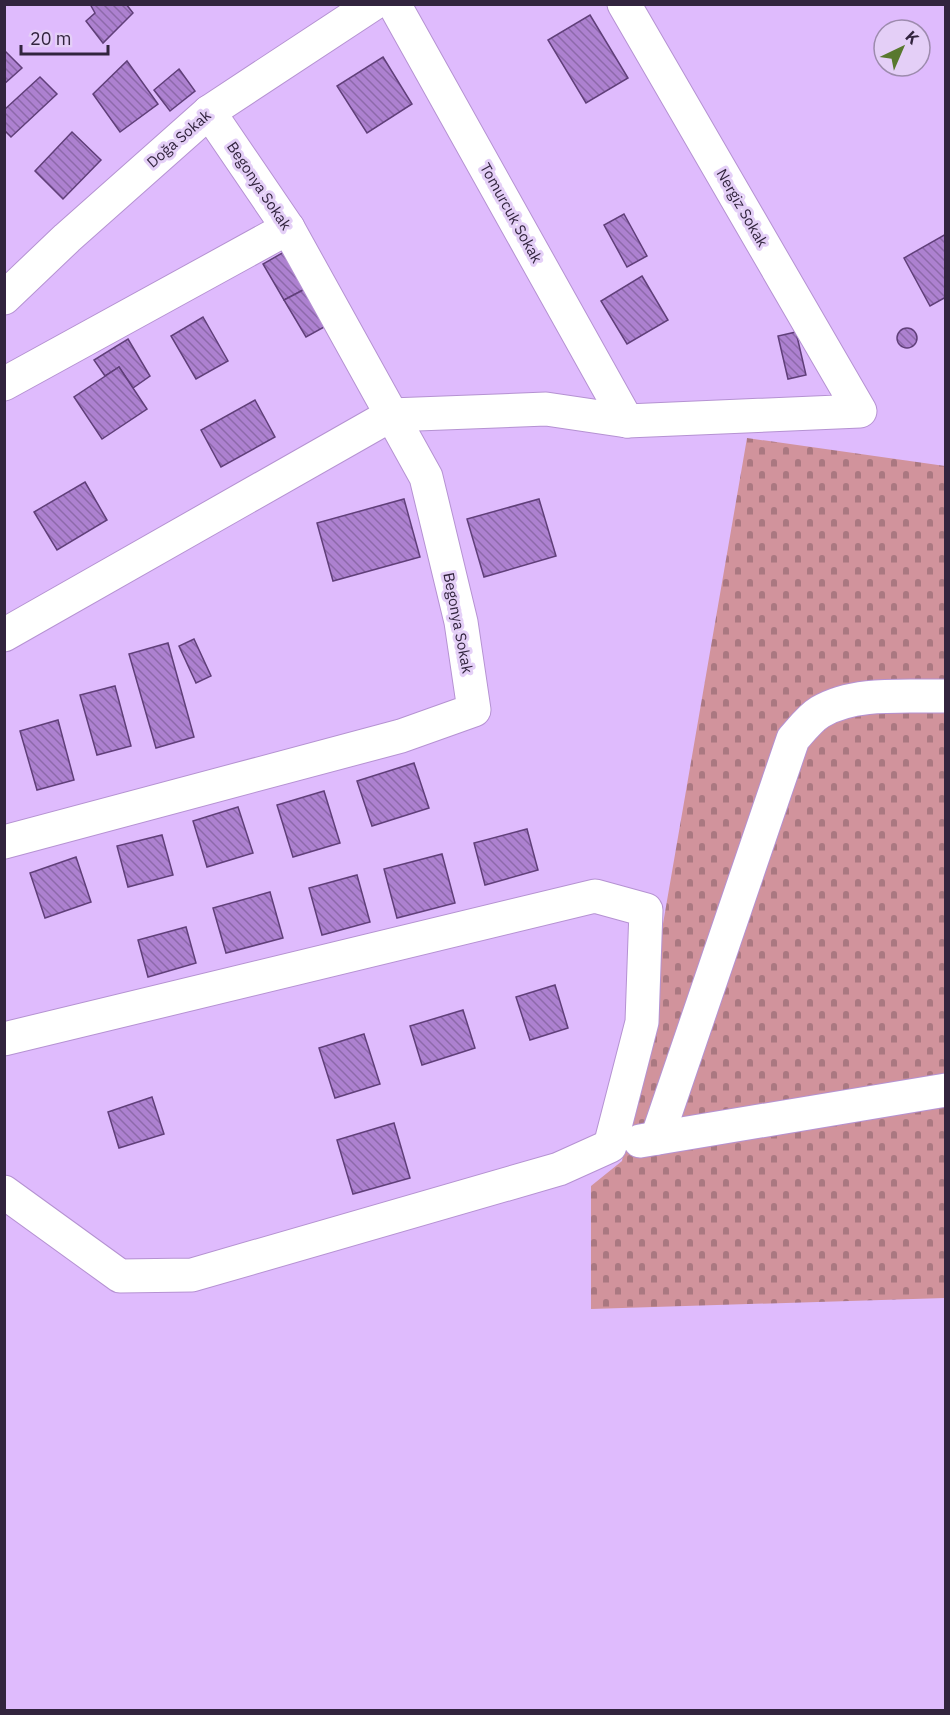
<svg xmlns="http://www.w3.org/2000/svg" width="950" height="1715" font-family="'IBM Plex Sans',sans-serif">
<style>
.cemetery{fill:url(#cemetery-stones)}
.building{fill:url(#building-back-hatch);stroke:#603f79;stroke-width:1.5}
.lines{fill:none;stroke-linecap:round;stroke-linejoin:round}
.minor-casing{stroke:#b592d2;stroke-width:35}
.minor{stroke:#fff;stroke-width:33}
.labels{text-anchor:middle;stroke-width:6;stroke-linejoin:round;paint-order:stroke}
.street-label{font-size:15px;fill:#32243e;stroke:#e4cff7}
</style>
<defs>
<pattern id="cemetery-stones" width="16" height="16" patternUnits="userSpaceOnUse" patternTransform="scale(1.5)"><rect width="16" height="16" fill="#d1939c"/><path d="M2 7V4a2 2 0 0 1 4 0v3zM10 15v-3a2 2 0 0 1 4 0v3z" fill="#aa7881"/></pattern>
<pattern id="building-back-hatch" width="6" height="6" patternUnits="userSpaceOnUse" patternTransform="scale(1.5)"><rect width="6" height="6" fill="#ad81d0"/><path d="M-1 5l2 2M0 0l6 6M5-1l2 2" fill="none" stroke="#8d69aa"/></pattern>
</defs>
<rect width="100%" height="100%" fill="#dfbbfd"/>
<!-- cemetery -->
<polygon class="cemetery" points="747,438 945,466 945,1298 591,1309 591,1186 622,1161"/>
<!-- building -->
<g class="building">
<polygon points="90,4 126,4 133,13 103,43 86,21 95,13"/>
<polygon points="590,15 628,78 586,103 548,40"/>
<polygon points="4,50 22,68 4,84"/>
<polygon points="383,57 412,104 367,133 337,86"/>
<polygon points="127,61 158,104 120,132 93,94"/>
<polygon points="179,69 195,91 170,111 154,90"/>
<polygon points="40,77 57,94 11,137 4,130 4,110"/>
<polygon points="72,132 101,160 63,199 35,171"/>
<polygon points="624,214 647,256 627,267 604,225"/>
<polygon points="946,234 946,297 930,306 904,258"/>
<polygon points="284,252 305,289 284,300 263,264"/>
<polygon points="642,276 668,320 627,344 601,301"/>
<polygon points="305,289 326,326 306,337 284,300"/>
<polygon points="203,317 228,361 196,379 171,336"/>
<circle cx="907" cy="338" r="10"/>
<polygon points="796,332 806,375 788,379 778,336"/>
<polygon points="128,339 150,376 133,388 119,367 105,376 94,360"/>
<polygon points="119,367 147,409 102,439 74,397"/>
<polygon points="255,400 275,437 221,467 201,430"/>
<polygon points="85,482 107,520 57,550 34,512"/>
<polygon points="404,499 420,557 333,581 317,523"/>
<polygon points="539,499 556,556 484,577 467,519"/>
<polygon points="194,639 211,676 196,683 179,646"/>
<polygon points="168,643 194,737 156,748 129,654"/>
<polygon points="115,686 131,746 97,755 80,695"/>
<polygon points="58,720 74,780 37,790 20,731"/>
<polygon points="414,763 429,808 372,826 357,781"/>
<polygon points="324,791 340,843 293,857 277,805"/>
<polygon points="238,807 253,853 207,867 193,821"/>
<polygon points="527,829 538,870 485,885 474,843"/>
<polygon points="162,835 173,875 128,887 117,846"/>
<polygon points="442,854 455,903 397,918 384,869"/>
<polygon points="76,857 91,902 45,918 30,873"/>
<polygon points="357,875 370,922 322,935 309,888"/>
<polygon points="270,892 283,938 226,953 213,908"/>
<polygon points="186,927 196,963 148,977 138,940"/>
<polygon points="555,985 568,1028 530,1040 516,997"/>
<polygon points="463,1010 475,1048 422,1065 410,1026"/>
<polygon points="364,1034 380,1084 335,1098 319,1048"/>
<polygon points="152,1097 164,1134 119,1148 108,1112"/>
<polygon points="394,1123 410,1178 353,1194 337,1140"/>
</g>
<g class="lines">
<!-- minor casing -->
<g class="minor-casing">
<g id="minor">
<polyline points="394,4 627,421"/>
<polyline points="4,298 67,238 209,112 373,4"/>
<polyline points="4,384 288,228"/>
<polyline points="4,635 391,415 546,409 627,421 860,411 624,4"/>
<polyline points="4,842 401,736 474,710 461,622 426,477 288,228 209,112"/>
<polyline points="4,1039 595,896 646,910 642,1022 610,1146 559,1169 192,1275 120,1276 4,1192"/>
<path d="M657,1138L793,739C801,730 810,718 820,712C855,691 906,697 946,696"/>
<polyline points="640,1141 946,1090"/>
</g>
</g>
<!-- minor -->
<use href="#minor" class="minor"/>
</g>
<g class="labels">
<!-- street labels -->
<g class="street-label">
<text transform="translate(179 139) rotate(-41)" y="5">Doğa Sokak</text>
<text transform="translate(259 186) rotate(56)" y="5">Begonya Sokak</text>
<text transform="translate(742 208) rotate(60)" y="5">Nergiz Sokak</text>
<text transform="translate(511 213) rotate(61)" y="5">Tomurcuk Sokak</text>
<text transform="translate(458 623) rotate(79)" y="5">Begonya Sokak</text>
</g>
</g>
<!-- border -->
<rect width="950" height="1715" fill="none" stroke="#32243e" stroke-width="12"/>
<!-- north arrow -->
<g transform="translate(902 48) rotate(44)"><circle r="28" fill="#e4cff7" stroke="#9d8bad" stroke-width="1.5"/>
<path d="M0-4.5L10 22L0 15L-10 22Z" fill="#58782e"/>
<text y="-9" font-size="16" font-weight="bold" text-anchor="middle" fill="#32243e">K</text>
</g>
<!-- scale -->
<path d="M21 45v9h87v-9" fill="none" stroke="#32243e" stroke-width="3"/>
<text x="30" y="45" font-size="18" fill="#32243e" stroke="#e4cff7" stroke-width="4.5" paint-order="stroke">20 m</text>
</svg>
